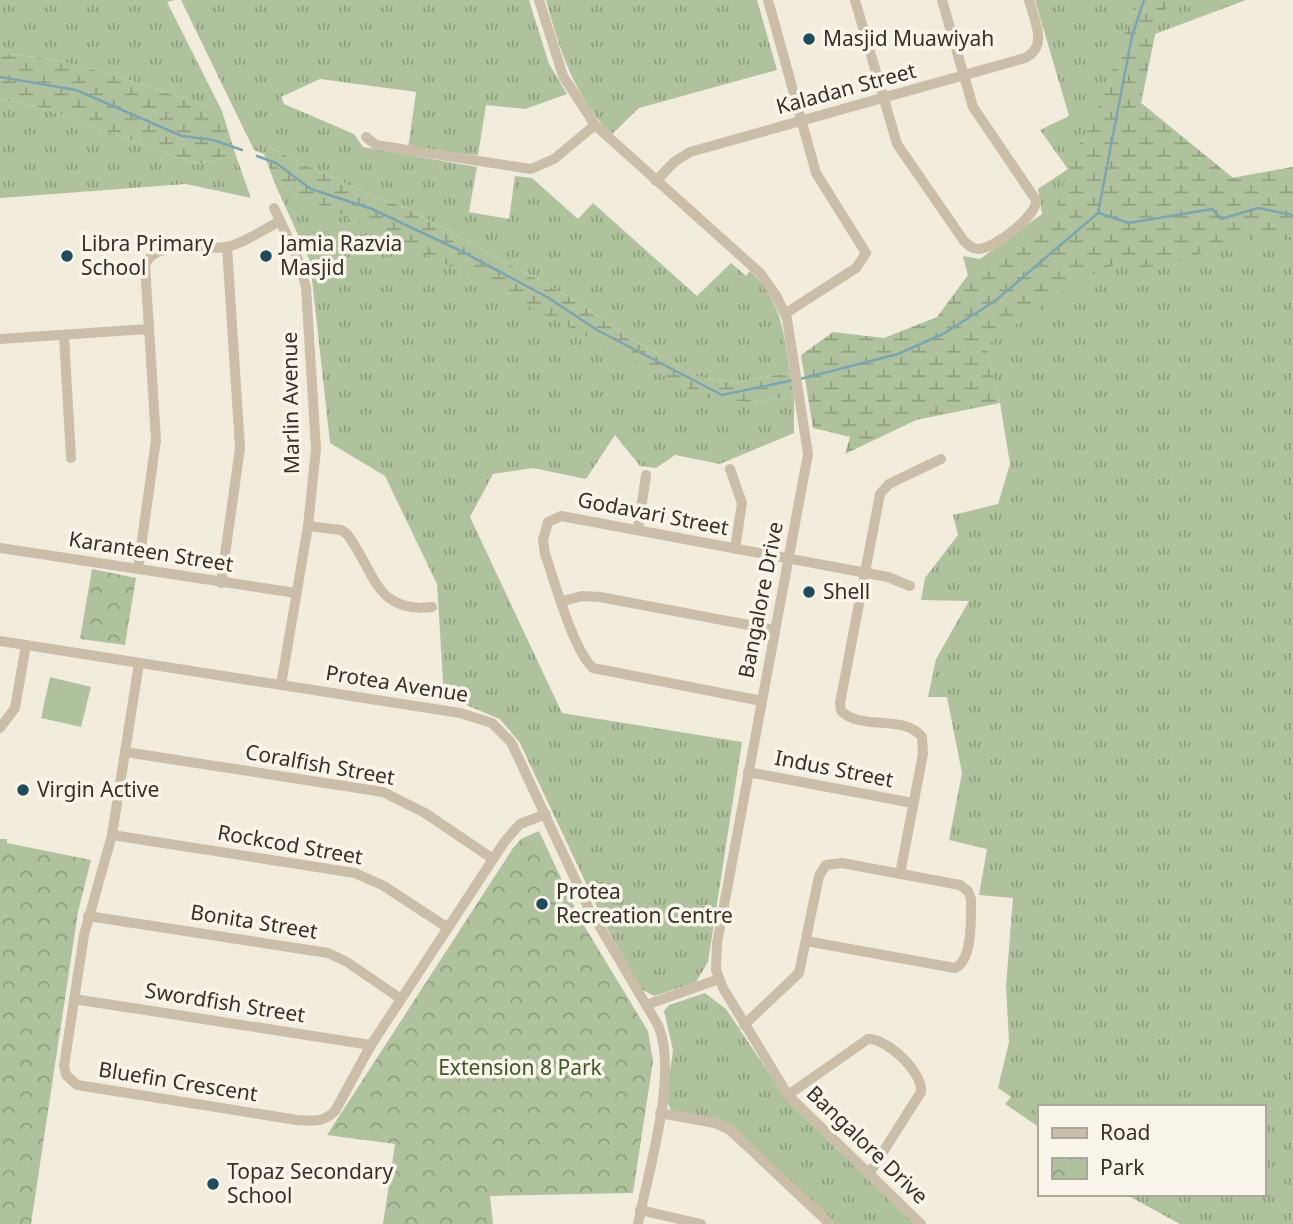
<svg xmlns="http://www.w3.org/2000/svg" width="1293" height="1224" font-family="'Noto Sans',sans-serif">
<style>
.grass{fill:url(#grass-tufts)}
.wetland{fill:url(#wetland-marsh)}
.park{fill:url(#park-crowns)}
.pitch{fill:#b0c29d}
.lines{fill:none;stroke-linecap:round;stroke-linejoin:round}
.stream{stroke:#7ca5b0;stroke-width:2.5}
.minor{stroke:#cbbea9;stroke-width:10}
.poi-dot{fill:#1e4c5a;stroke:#faf5ea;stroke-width:2.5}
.labels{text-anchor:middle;stroke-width:7;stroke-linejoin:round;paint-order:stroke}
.poi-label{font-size:21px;fill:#383029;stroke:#faf5ea;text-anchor:start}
.street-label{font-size:21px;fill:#383029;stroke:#faf5ea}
.park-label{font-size:21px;fill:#40562d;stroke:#faf5ea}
</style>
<defs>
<pattern id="grass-tufts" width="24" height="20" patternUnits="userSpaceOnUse" patternTransform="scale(1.75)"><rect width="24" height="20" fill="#b0c29d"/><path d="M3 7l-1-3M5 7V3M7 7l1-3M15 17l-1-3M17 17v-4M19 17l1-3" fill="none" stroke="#909e80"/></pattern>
<pattern id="wetland-marsh" width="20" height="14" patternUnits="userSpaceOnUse" patternTransform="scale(1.75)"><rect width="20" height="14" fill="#b0c29d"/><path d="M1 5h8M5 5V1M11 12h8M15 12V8" fill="none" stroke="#909e80"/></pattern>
<pattern id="park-crowns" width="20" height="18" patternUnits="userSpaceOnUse" patternTransform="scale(1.75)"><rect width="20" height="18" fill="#b0c29d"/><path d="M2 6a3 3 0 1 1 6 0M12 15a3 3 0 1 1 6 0" fill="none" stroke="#909e80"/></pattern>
</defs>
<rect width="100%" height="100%" fill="#f2ecdd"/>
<!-- grass -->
<g class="grass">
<path d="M0,0H175L167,2L222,111C151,89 75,56 0,54Z"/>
<path d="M181,0H529L549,64L567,94L525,109L486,105L478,155L408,149L416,92L320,79L281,97L284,104L354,134L363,147L477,167L469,212L509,219L515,176L532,178L578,219L593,203L697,296L731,263L746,276L750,271C781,299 784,333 790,372L735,383L698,377L628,337L573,299L406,208L367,194L268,147L264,154L254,150Z"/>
<path d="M546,0H757L777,70L639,108L611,135C573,92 561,55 546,0Z"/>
<polygon points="1035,0 1246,0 1155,34 1141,103 1233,178 1293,167 1293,1224 1180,1224 1125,1194 1263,1194 1263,1107 1039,1107 1039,1127 1005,1104 1011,1097 998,1088 1009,1042 1006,986 1013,898 979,895 987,849 949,840 962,773 947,697 928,697 936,659 969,601 921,600 925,578 958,535 953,515 998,504 1010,464 1000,403 963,256 980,259 1042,214 1038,189 1068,169 1040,130 1069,116"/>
<polygon points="0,99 46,109 196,164 236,156 251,198 186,184 0,198"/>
<polygon points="275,184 753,402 794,396 794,433 720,464 675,455 656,468 640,466 615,435 586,479 533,468 493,474 470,517 562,713 742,742 708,962 696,982 654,996 641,989 607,928 520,743 500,719 444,696 437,584 385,476 330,443 310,261"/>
<polygon points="705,993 726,1009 789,1103 915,1224 835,1224 737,1130 671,1110 666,1100 673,1050 664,1011 669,1005"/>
</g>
<!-- wetland -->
<g class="wetland">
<path d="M1136,0H1170L1155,34L1141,103L1233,178L1293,167V237C1244,234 1192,256 1147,274L1116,264L1077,281L986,346L1000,403L916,420L845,454L850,437L813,428L801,355L833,332L884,338L937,317L968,275L1054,215L1068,169L1103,96Z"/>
<path d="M0,54C75,56 151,89 222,111L236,156L196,164L46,109L0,99Z"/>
<polygon points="268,147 367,194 406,208 573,299 628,337 698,377 735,383 790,372 794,396 753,402 709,399 444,263 275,184 264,154"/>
</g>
<!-- park -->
<g class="park">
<polygon points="92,569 136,578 125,645 80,639"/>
<polygon points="539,831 580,919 648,1031 653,1061 633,1193 490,1196 493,1224 383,1224 395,1144 327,1135 513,848 521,839"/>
<polygon points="0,839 7,839 7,843 91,860 78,912 31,1224 0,1224"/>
</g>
<!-- pitch -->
<polygon class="pitch" points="50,677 91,687 81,727 41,718"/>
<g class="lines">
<!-- stream -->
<g class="stream">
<polyline points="0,77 76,90 182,136 213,140 242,150"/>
<polyline points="257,156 276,163 311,189 372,209 461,251 547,297 597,330 722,395 794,380"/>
<polyline points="1099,213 1129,223 1212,209 1221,219 1258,208 1293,215"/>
<polyline points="800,379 898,354 943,334 995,301 1098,213 1132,36 1144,0"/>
</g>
<!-- minor -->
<g class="minor">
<polyline points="539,0 563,76 595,125 760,273 777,297 787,319 808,454 717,943 716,970 723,988 788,1095 921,1224"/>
<polyline points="768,0 816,173 866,253 856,268 786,313"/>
<path d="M855,0L897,144L964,241C968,245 972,249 978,249C994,249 1037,216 1036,200L973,107L942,0"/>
<polyline points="366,137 376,145 531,169 554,159 595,125"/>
<path d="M656,181L674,162L690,152L1025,58C1049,46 1034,20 1029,0"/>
<polyline points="274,208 298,259 306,287 316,449 308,526 281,685"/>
<polyline points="64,336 71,458"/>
<polyline points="0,339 148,329"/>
<polyline points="730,469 742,503 735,549"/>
<path d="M308,526L341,530L347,534C375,571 375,614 432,607"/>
<polyline points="638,530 646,475"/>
<polyline points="0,548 296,593"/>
<path d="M138,569L156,440L145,265C156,238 203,251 226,247C243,244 264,229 280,221"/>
<polyline points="221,583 240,448 227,247"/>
<polyline points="563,601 582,596 600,597 775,630"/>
<path d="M0,641L460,713L492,723L511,742L588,907L658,1025C679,1073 648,1172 638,1224"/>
<path d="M139,663L112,835L84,935L64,1066L66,1075L77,1085L297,1120C312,1121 323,1123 335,1111L371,1045L505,841L520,824L546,814"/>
<path d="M762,701L593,668C573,650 555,582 545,554L543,540L548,522L561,516L888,577L910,586"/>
<polyline points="0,728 15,708 26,645"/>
<polyline points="125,752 383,792 425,813 493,859"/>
<polyline points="748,772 913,803"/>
<polyline points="112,835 355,873 384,886 448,928"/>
<path d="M900,874L923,754L922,737C905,714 861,731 841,711L840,703L880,494L889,484L941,459"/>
<polyline points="88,916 328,953 347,962 401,999"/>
<polyline points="74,999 371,1045"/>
<polyline points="646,1005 719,979"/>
<path d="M744,1025L799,973L819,876L826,865L842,863L960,885L968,891L971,899C971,918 973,960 955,968L806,941"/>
<path d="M788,1095L868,1039C887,1038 923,1072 921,1092L869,1174"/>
<polyline points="660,1113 715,1123 730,1130 830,1224"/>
<polyline points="640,1210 701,1224"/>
</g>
</g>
<!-- markers -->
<g class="poi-dot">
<circle cx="809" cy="39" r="7"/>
<circle cx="67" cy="256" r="7"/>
<circle cx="266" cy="256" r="7"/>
<circle cx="809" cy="592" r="7"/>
<circle cx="23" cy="790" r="7"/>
<circle cx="542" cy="904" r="7"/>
<circle cx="213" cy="1184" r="7"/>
</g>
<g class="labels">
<!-- poi labels -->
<g class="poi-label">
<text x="823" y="46">Masjid Muawiyah</text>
<text x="81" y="251">Libra Primary<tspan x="81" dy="24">School</tspan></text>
<text x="280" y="251">Jamia Razvia<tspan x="280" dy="24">Masjid</tspan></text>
<text x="823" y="599">Shell</text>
<text x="37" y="797">Virgin Active</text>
<text x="556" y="899">Protea<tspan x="556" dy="24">Recreation Centre</tspan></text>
<text x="227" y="1179">Topaz Secondary<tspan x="227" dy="24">School</tspan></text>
</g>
<!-- street labels -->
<g class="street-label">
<text transform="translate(846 89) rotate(-15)" y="7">Kaladan Street</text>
<text transform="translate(291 403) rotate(-91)" y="7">Marlin Avenue</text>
<text transform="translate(653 514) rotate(11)" y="7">Godavari Street</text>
<text transform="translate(151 552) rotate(9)" y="7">Karanteen Street</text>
<text transform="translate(761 600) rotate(-79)" y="7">Bangalore Drive</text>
<text transform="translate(397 684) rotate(9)" y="7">Protea Avenue</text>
<text transform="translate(320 765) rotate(10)" y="7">Coralfish Street</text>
<text transform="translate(834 769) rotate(11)" y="7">Indus Street</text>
<text transform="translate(290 845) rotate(10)" y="7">Rockcod Street</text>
<text transform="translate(254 922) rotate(9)" y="7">Bonita Street</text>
<text transform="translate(225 1003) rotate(9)" y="7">Swordfish Street</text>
<text transform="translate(178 1082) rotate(9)" y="7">Bluefin Crescent</text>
<text transform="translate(867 1145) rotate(44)" y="7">Bangalore Drive</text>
</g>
<!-- park labels -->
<g class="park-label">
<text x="520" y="1075">Extension 8 Park</text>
</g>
</g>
<!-- legend -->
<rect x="1038" y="1105" width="228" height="91" fill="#faf5ea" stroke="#aca69d" stroke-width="2"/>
<rect x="1052" y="1128" width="35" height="10" fill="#cbbea9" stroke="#aca69d" stroke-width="2"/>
<text x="1100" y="1140" font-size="21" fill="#383029">Road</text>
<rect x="1052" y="1158" width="35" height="21" fill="url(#park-crowns)" stroke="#aca69d" stroke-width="2"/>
<text x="1100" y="1175" font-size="21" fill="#383029">Park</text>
</svg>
